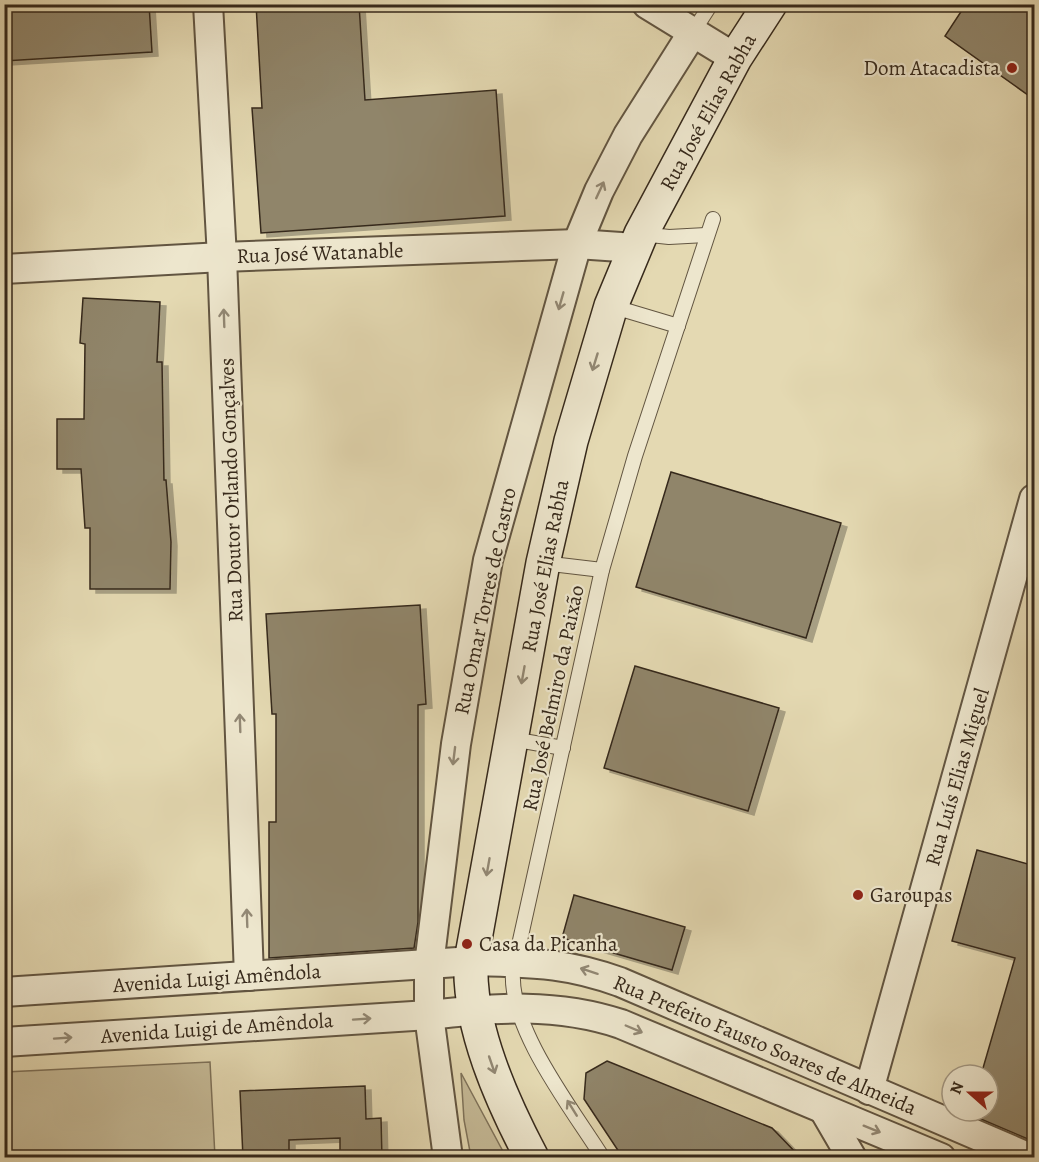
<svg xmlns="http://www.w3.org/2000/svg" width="1039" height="1162" font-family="Alegreya,serif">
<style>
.green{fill:#c6bb98;stroke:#7e725a;stroke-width:1.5}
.building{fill:#90856a;stroke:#36291b;stroke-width:1.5;filter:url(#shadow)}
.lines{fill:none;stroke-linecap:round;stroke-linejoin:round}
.lane-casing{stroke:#625541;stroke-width:16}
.street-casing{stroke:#625541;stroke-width:32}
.secondary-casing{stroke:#36291b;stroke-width:36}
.lane{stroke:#ede6cd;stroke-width:14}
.street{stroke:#ede6cd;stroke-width:28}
.secondary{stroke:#ede6cd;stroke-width:33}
.oneway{stroke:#928874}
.poi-dot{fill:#8f2418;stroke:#ede6cd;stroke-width:2}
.labels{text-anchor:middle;stroke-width:4.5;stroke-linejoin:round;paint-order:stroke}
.poi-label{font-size:21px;fill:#36291b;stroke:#ede6cd;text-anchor:start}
.street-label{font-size:21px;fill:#36291b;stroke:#ede6cd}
</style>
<defs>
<filter id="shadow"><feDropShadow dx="6" dy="4" stdDeviation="0" flood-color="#0004"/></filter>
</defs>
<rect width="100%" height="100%" fill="#e4d9b2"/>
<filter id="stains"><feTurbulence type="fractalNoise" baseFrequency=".00333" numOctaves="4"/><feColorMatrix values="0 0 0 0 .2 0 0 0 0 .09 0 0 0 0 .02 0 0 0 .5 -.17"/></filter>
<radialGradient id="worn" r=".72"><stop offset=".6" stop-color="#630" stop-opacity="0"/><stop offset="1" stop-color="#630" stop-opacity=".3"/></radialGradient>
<!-- green -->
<g class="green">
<polygon points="210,1062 215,1157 5,1157 5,1072"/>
<polygon points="461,1073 506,1157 471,1157 464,1120"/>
</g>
<!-- building -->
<g class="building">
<polygon points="4,4 149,4 152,52 4,61"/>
<polygon points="256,4 359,4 365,100 496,90 505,216 261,233 252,108 262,108"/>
<polygon points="966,4 1035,4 1035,100 945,36"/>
<polygon points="83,298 160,302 157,362 162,362 164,480 166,480 171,542 170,589 90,589 90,528 85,528 81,469 57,469 57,419 84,419 85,344 80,343"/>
<polygon points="671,472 841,523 806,638 636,587"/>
<polygon points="420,605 426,704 418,705 418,922 414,948 269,958 269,822 276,822 276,714 272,714 266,614"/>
<polygon points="635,666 779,708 748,811 604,768"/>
<polygon points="977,850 1035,866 1035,1142 969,1114 970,1111 988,1111 988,1075 981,1075 1015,958 952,941"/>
<polygon points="574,895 685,927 672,970 562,938"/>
<polygon points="607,1061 772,1128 801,1158 623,1158 584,1099 586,1073"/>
<polygon points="365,1086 366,1119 381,1118 382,1158 340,1158 340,1138 289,1140 289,1158 243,1158 240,1091"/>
</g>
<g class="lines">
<!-- lane casing -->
<g class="lane-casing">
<g id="lane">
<polyline points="693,32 711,4"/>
<polyline points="641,234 669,237 706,235"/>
<polyline points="611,306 678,326"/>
<polyline points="543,563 602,570"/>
<polyline points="512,739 563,748"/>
<path d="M603,1158C573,1110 509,1029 513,972L602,570L635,456L713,219"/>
</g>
</g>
<!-- street casing -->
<g class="street-casing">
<g id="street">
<polyline points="208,4 222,257 249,976"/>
<polyline points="647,4 735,58"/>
<polyline points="4,269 222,257 577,244 635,248"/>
<path d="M4,992L473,961C530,963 565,962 620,982L1030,1158"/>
<path d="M4,1042L429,1015C494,1007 558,1003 621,1024L941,1158"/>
<polyline points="869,1090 1034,499"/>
<polyline points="824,1110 852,1158"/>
<polyline points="448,1158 429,1015 429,965 456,744 488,560 577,244 599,191 628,135 693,32"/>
</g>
</g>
<!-- secondary casing -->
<g class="secondary-casing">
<path id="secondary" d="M532,1158C502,1101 468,1026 471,961L543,563L571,441L611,306L641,234L735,58L770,4"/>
</g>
<!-- lane -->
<use href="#lane" class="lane"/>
<!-- street -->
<use href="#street" class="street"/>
<!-- secondary -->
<use href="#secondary" class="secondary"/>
</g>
<!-- one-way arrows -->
<defs><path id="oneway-shaft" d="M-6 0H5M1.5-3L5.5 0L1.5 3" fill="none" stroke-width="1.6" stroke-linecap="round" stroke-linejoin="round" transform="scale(1.5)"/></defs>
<g class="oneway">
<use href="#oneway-shaft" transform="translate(600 190) rotate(-65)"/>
<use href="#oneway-shaft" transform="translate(561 301) rotate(106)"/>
<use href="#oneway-shaft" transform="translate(224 318) rotate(-92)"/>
<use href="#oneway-shaft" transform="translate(595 362) rotate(107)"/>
<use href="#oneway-shaft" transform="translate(523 675) rotate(100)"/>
<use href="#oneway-shaft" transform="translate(240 723) rotate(-92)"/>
<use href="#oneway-shaft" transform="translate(454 756) rotate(97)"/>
<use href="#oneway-shaft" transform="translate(488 867) rotate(100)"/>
<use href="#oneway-shaft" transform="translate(247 918) rotate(-92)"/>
<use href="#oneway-shaft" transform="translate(589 971) rotate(-162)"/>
<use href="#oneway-shaft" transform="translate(362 1019) rotate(-4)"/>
<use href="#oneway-shaft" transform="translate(634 1029) rotate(23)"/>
<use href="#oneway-shaft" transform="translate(63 1038) rotate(-4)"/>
<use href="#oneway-shaft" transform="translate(492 1065) rotate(71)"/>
<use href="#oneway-shaft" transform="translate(572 1108) rotate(-122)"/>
<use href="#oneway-shaft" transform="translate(872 1129) rotate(22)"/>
</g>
<!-- markers -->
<g class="poi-dot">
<circle cx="1012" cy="68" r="6"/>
<circle cx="858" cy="895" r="6"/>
<circle cx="467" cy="944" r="6"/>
</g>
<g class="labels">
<!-- poi labels -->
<g class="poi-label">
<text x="1000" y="75" text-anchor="end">Dom Atacadista</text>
<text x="870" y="902">Garoupas</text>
<text x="479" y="951">Casa da Picanha</text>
</g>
<!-- street labels -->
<g class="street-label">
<text transform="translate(708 112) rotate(-61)" y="7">Rua José Elias Rabha</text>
<text transform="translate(320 253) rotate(-2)" y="7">Rua José Watanable</text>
<text transform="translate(231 490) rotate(-92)" y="7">Rua Doutor Orlando Gonçalves</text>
<text transform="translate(545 566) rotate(-79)" y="7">Rua José Elias Rabha</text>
<text transform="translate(485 601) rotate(-78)" y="7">Rua Omar Torres de Castro</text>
<text transform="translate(553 698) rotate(-78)" y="7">Rua José Belmiro da Paixão</text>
<text transform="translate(957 777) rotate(-74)" y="7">Rua Luís Elias Miguel</text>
<text transform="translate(217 978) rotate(-4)" y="7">Avenida Luigi Amêndola</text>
<text transform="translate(217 1028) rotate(-4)" y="7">Avenida Luigi de Amêndola</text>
<text transform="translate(765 1045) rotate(23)" y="7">Rua Prefeito Fausto Soares de Almeida</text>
</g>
</g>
<!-- margin -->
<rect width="1039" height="1162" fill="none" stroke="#e4d9b2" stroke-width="24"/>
<rect x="6" y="6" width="1027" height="1150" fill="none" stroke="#36291b" stroke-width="3"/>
<rect x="12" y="12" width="1015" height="1138" fill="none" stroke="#36291b" stroke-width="1.5"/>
<!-- north arrow -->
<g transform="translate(970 1093) rotate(291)"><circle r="28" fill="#ede6cd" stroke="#a49a86" stroke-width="1.5"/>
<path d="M0-4.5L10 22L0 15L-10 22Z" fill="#8f2418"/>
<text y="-9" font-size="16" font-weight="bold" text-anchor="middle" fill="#36291b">N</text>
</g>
<rect width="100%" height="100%" filter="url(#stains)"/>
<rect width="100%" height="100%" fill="url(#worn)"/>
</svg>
